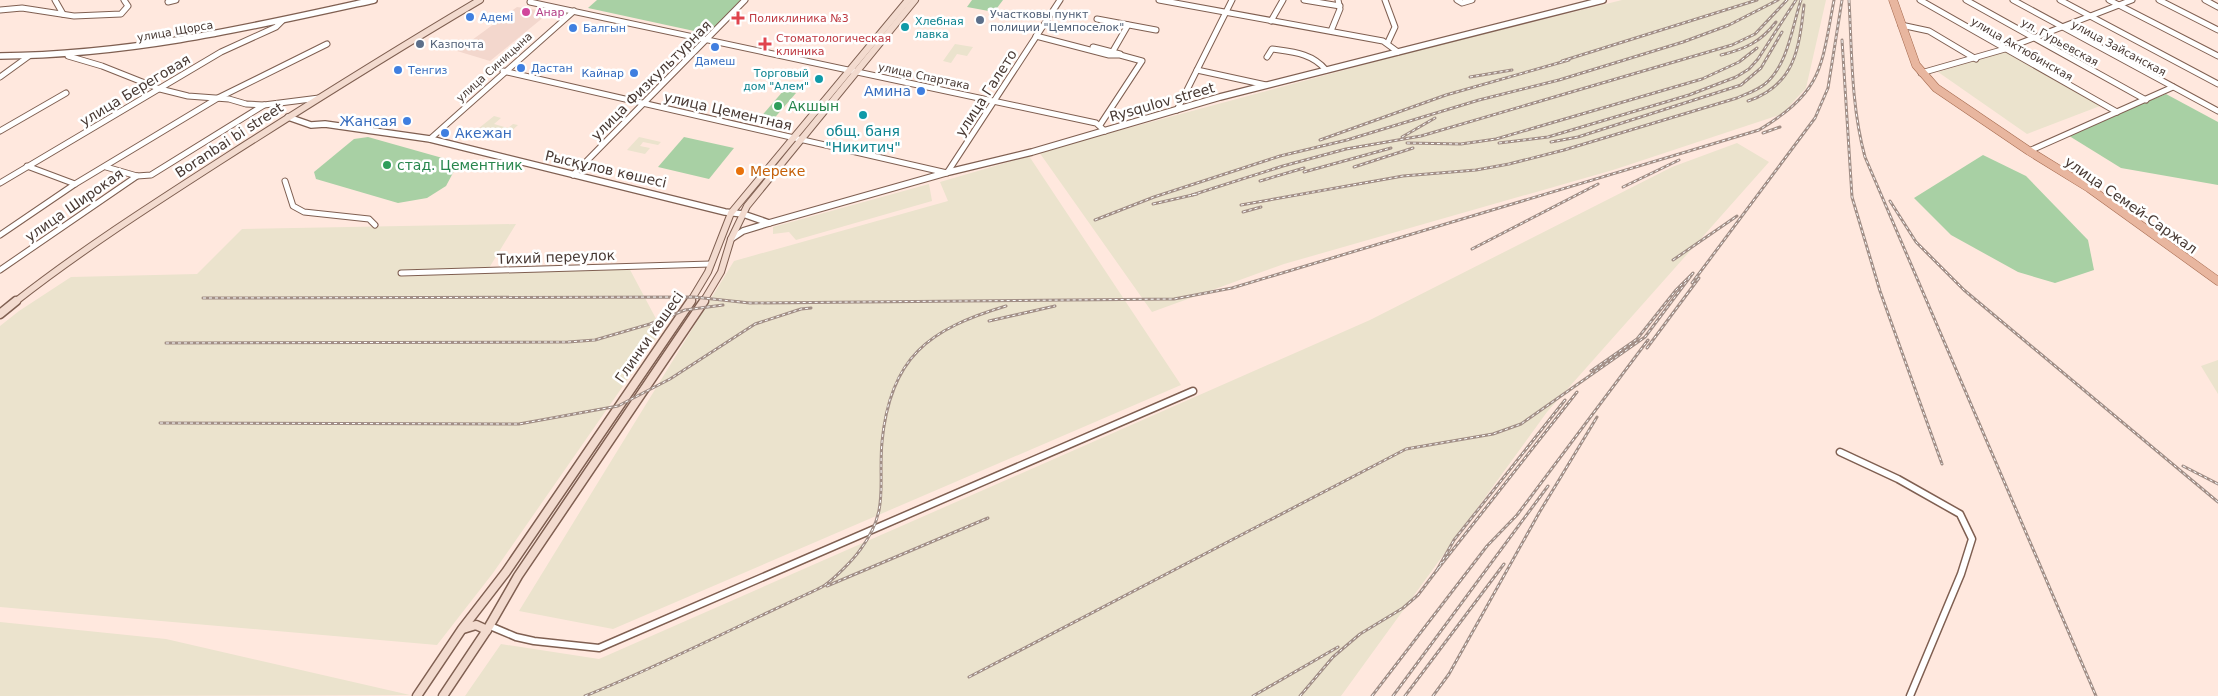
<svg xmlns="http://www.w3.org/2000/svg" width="2218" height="696" font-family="'DejaVu Sans',sans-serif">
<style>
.built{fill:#f3d7cd}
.industrial{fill:#ebe3cd}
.green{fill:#a8d0a4}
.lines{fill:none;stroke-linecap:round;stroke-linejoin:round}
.minor-far1-casing{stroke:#7f5f51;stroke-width:7}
.minor-casing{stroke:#7f5f51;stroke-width:9}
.tertiary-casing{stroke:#7f5f51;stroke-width:8}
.secondary-far1-casing{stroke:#7f5f51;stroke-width:8}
.secondary-casing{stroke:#7f5f51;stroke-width:11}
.primary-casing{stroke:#a66b50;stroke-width:9}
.minor-far1{stroke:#fff;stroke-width:5}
.minor{stroke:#fff;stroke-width:6}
.tertiary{stroke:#fff;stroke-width:5.5}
.secondary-far1{stroke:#f3dbcf;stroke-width:6}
.secondary{stroke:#f3dbcf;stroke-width:8}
.primary{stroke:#e8b69f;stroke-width:8}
.rail-casing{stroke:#a18e86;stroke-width:3}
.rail{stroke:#fff;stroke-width:1;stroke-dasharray:3;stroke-linecap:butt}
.hotel-dot{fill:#d1479c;stroke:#fff;stroke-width:2}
.shop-dot{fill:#3f7fe0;stroke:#fff;stroke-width:2}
.health-dot{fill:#e0444e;stroke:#fff;stroke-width:2}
.service-dot{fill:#5c6f8a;stroke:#fff;stroke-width:2}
.culture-dot{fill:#0f9aa8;stroke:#fff;stroke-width:2}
.leisure-dot{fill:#2e9e5b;stroke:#fff;stroke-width:2}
.food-dot{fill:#e8710a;stroke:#fff;stroke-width:2}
.labels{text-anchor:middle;stroke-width:5;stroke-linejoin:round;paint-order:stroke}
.far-hotel-label{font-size:11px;fill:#b23c85;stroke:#fff;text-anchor:start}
.far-service-label{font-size:11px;fill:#4e5e75;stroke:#fff;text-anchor:start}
.far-shop-label{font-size:11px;fill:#366cbe;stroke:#fff;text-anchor:start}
.far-health-label{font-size:11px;fill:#be3a42;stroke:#fff;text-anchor:start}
.far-culture-label{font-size:11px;fill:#0d838f;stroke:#fff;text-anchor:start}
.far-street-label{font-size:11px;fill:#483933;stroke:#fff}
.street-label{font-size:14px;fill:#483933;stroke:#fff}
.shop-label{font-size:14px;fill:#366cbe;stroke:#fff;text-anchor:end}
.leisure-label{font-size:14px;fill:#27864d;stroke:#fff;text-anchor:start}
.culture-label{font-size:14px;fill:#0d838f;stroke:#fff}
.food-label{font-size:14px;fill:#c56008;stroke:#fff;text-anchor:start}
</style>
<rect width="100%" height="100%" fill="#ffe8de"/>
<!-- built -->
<polygon class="built" points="517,7 550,12 490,61 457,51"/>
<!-- industrial -->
<g class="industrial">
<polygon points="1622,0 1826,0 1806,88 1782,114 1613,170 1284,264 1152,312 1039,152 1419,50"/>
<polygon points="955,44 973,47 967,56 957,54 951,63 943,61"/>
<polygon points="2005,52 2100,106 2027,134 1938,72"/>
<polygon points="494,116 501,118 494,124 508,128 513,124 518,125 506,136 479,128"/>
<polygon points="639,137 661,142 658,145 643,142 640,146 650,148 645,154 627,150"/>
<polygon points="1737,143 1769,162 1547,412 1341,696 465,696 501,644 599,659 1370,320 1672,167"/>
<polygon points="1029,156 1181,385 613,629 519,611 734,261 948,201 940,182"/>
<polygon points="929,184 932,201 796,240 789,232 773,234 773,227"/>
<polygon points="516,224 489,268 628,266 662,330 493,573 437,645 0,607 0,326 19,311 71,277 197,274 242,229"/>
<polygon points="2218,360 2218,394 2201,366"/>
<polygon points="0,622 166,639 410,695 0,696"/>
</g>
<!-- green -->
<g class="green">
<polygon points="597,0 742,0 708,34 588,8"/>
<polygon points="972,0 1003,0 994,12 967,7"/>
<polygon points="784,90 796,93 771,122 759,119"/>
<polygon points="2166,94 2218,122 2218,185 2121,168 2066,134"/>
<polygon points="368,137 446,159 454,171 446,186 427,198 398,203 316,179 314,172 354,139"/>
<polygon points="684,137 734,148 709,179 658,167"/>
<polygon points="1983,155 2026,176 2088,240 2094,270 2055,283 2018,272 1951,235 1914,198"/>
</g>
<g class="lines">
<!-- minor-far1 casing -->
<g class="minor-far1-casing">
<g id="minor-far1">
<polyline points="55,0 63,14"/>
<polyline points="1159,0 1383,41 1398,52"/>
<polyline points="1304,0 1340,6"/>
<polyline points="1385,0 1395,27 1388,42"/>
<polyline points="1457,0 1462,3 1472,0"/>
<polyline points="1920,0 2117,112"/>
<polyline points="1966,0 2146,100"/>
<polyline points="2013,0 2218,111"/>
<polyline points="2060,0 2218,84"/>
<polyline points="2109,0 2218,56"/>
<polyline points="2159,0 2218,30"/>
<polyline points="2205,0 2218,7"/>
<polyline points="168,2 176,0"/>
<polyline points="530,2 1096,123 1105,131"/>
<polyline points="0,10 22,8 74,16 121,14 128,6 124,0"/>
<polyline points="1097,19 1156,30"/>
<polyline points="1271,21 1283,0"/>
<polyline points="1901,25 1929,31 1976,59"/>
<polyline points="1331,31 1340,9 1338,0"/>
<polyline points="1036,36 1109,55 1120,55 1142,61 1100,125"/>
<polyline points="1093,47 1120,54"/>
<polyline points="1113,51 1128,25"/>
<polyline points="68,56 102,66 160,89 188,96 229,99 246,104 264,105 319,98"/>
<path d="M1267,57L1272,49C1293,52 1312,53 1326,70"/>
<polyline points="1197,70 1266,85"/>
<polyline points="503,71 947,173 1060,0"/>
<polyline points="1921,73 2005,49 2132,0"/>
<polyline points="0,77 29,56"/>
<polyline points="1177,110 1232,0"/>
<polyline points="0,131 66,93"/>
<polyline points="430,139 574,11"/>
<polyline points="2029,151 2173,87"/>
<polyline points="27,166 75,184"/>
<polyline points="106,167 137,176 151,175 264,105"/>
<polyline points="573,175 745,0"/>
<polyline points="285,181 293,206 304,212 369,219 375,225"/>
<polyline points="0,183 221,52 276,27 282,21"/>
<polyline points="0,235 75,184 218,98 327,44"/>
<polyline points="0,270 137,176"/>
<polyline points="401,273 711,264"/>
</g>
</g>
<!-- minor casing -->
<g class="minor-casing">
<g id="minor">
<polyline points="1840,452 1898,479 1960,514 1972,539 1961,574 1910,696"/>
<polyline points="490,626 516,637 534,641 599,648 1193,391"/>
</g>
</g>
<!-- tertiary casing -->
<g class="tertiary-casing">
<g id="tertiary">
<path d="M0,56C131,55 247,28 374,0"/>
<polyline points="288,117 311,125 325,124 430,139 725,212 743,214 769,223"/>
<polyline points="731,239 743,231 769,223 949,172 1032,152 1220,97 1603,0"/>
</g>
</g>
<!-- secondary-far1 casing -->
<g class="secondary-far1-casing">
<g id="secondary-far1">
<path d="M15,302C80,251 150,206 220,161C306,106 392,52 480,0"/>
<polyline points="690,302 708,272 731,213 908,0"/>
<polyline points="703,302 721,272 731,239 747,206 915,0"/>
</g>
</g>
<!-- secondary casing -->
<g class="secondary-casing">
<g id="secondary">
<polyline points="0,314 16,301"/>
<polyline points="463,629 476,625 487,630"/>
<polyline points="417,696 462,629 506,572 691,301"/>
<polyline points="443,696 487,630 518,576 704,301"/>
</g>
</g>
<!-- primary casing -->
<g class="primary-casing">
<polyline id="primary" points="1893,0 1916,65 1936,88 2029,151 2089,188 2218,281"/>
</g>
<!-- minor-far1 -->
<use href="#minor-far1" class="minor-far1"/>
<!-- minor -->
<use href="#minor" class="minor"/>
<!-- tertiary -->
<use href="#tertiary" class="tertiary"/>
<!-- secondary-far1 -->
<use href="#secondary-far1" class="secondary-far1"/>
<!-- secondary -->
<use href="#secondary" class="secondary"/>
<!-- primary -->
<use href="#primary" class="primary"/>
<!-- rail casing -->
<g class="rail-casing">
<g id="rail">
<path d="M1849,0C1852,53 1851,106 1865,157L2096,696"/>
<polyline points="1842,40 1852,197 1880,291 1942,464"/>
<path d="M1721,55C1745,49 1761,42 1776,22"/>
<polyline points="1562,61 1757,0"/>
<polyline points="1470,77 1512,70"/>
<path d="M1748,101C1795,85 1799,49 1804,5"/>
<polyline points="1763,133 1780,127"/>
<polyline points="1402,137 1435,118"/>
<polyline points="1320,140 1446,95 1569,60"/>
<polyline points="1551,142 1578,137 1741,85 1761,68 1782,32"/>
<polyline points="1407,143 1461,144 1496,139 1702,79 1739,62 1757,48"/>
<polyline points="1499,143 1548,137 1689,95 1736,77 1749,69 1758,59 1796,0"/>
<polyline points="1354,167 1413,148"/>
<polyline points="1304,172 1391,148"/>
<polyline points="1260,181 1304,168"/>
<polyline points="1623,187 1679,160"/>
<polyline points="1192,195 1283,166 1346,149 1421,136 1732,45 1755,34 1787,0"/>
<polyline points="1890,201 1916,242 1964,290 2218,502"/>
<polyline points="1153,204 1197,194"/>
<path d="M1241,205L1403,176L1476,170L1509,164L1564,150L1737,98C1746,94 1756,91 1765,84C1788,65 1792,27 1801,0"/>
<polyline points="1243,212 1261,207"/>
<polyline points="1095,220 1154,197 1280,156 1347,140 1479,100 1559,80 1683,42 1729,25 1778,0"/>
<polyline points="1472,249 1598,184"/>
<polyline points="1673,260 1737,216"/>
<polyline points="1692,283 1815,118 1828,88 1842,0"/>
<path d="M203,298L694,297L750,303L1174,299L1232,288L1759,130C1823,91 1821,69 1834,0"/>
<polyline points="989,321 1055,306"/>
<polyline points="166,343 568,342 595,340 650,324 685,310 723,305"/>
<polyline points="1647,348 1699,278"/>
<polyline points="1565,400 1454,540 1437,570 1577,392"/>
<polyline points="160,423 519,424 618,406 670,379 755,324 801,309 811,308"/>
<polyline points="2183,466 2218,484"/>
<polyline points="827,586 988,518"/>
<polyline points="969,677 1406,449 1493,434 1521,424 1645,337 1693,273 1676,290 1637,339 1591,371"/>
<path d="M585,696C642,673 698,646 754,619C771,611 788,603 805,595C811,592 819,589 825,585C835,578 853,560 860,550C890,510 878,486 882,442C890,357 929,329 1006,306"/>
<polyline points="1253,696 1338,647"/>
<polyline points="1300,696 1333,657 1360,634 1403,608 1418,595 1437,570"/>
<polyline points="1372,696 1487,546 1517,515 1648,340"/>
<polyline points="1393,696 1548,486"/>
<polyline points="1405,696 1504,564"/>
<polyline points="1433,696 1449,674 1539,513 1597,417"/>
</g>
</g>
<!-- rail -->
<use href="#rail" class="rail"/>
</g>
<!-- markers -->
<circle class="hotel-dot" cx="526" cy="12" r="5"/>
<g class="shop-dot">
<circle cx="470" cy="17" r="5"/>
<circle cx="573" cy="28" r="5"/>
<circle cx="715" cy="47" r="5"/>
<circle cx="521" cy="68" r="5"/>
<circle cx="398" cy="70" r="5"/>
<circle cx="634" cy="73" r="5"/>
<circle cx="921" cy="91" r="5"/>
<circle cx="407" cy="121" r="5"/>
<circle cx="445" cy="133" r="5"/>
</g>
<g class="health-dot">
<path d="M735.5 10.5h5v5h5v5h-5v5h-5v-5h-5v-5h5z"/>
<path d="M762.5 36.5h5v5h5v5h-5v5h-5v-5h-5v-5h5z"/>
</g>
<g class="service-dot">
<circle cx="980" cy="20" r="5"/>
<circle cx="420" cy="44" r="5"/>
</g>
<g class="culture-dot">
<circle cx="905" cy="27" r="5"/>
<circle cx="819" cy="79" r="5"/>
<circle cx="863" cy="115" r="5"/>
</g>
<g class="leisure-dot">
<circle cx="778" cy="106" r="5"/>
<circle cx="387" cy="165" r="5"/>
</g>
<circle class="food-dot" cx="740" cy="171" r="5"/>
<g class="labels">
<!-- far-hotel labels -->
<g class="far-hotel-label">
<text x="536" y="16">Анар</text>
</g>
<!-- far-service labels -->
<g class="far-service-label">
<text x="990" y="18">Участковы пункт<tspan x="990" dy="13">полиции "Цемпоселок"</tspan></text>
<text x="430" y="48">Казпочта</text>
</g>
<!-- far-shop labels -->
<g class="far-shop-label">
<text x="480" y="21">Адемi</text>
<text x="583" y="32">Балгын</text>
<text x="715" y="65" text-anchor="middle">Дамеш</text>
<text x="531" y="72">Дастан</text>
<text x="408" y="74">Тенгиз</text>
<text x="624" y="77" text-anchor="end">Кайнар</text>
</g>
<!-- far-health labels -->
<g class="far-health-label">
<text x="749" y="22">Поликлиника №3</text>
<text x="776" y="42">Стоматологическая<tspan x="776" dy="13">клиника</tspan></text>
</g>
<!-- far-culture labels -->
<g class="far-culture-label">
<text x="915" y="25">Хлебная<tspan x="915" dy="13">лавка</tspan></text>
<text x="809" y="77" text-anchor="end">Торговый<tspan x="809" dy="13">дом "Алем"</tspan></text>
</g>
<!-- far-street labels -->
<g class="far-street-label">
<text transform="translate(175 31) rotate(-10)" y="4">улица Щорса</text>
<text transform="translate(2060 42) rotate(29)" y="4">ул. Гурьевская</text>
<text transform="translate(2119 48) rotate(28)" y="4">улица Зайсанская</text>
<text transform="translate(2022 49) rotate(30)" y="4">улица Актюбинская</text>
<text transform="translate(494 67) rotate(-42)" y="4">улица Синицына</text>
<text transform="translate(924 76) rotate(12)" y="4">улица Спартака</text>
</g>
<!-- street labels -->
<g class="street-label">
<text transform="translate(651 80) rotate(-45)" y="5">улица Физкультурная</text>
<text transform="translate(135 90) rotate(-31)" y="5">улица Береговая</text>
<text transform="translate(986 93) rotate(-57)" y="5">улица Галето</text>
<text transform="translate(1162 102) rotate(-16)" y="5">Rysqulov street</text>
<text transform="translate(728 111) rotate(13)" y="5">улица Цементная</text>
<text transform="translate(229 140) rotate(-33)" y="5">Boranbai bi street</text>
<text transform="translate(606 169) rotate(13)" y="5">Рысқұлов көшесі</text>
<text transform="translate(74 205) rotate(-35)" y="5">улица Широкая</text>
<text transform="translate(2131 205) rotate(35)" y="5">улица Семей-Саржал</text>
<text transform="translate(556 257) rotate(-2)" y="5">Тихий переулок</text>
<text transform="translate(649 337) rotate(-55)" y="5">Глинки көшесі</text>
</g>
<!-- shop labels -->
<g class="shop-label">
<text x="911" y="96">Амина</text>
<text x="397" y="126">Жансая</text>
<text x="455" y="138" text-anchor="start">Акежан</text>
</g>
<!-- leisure labels -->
<g class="leisure-label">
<text x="788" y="111">Акшын</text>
<text x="397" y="170">стад. Цементник</text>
</g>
<!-- culture labels -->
<g class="culture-label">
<text x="863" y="136">общ. баня<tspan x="863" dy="16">"Никитич"</tspan></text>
</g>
<!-- food labels -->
<g class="food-label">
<text x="750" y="176">Мереке</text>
</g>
</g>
</svg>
